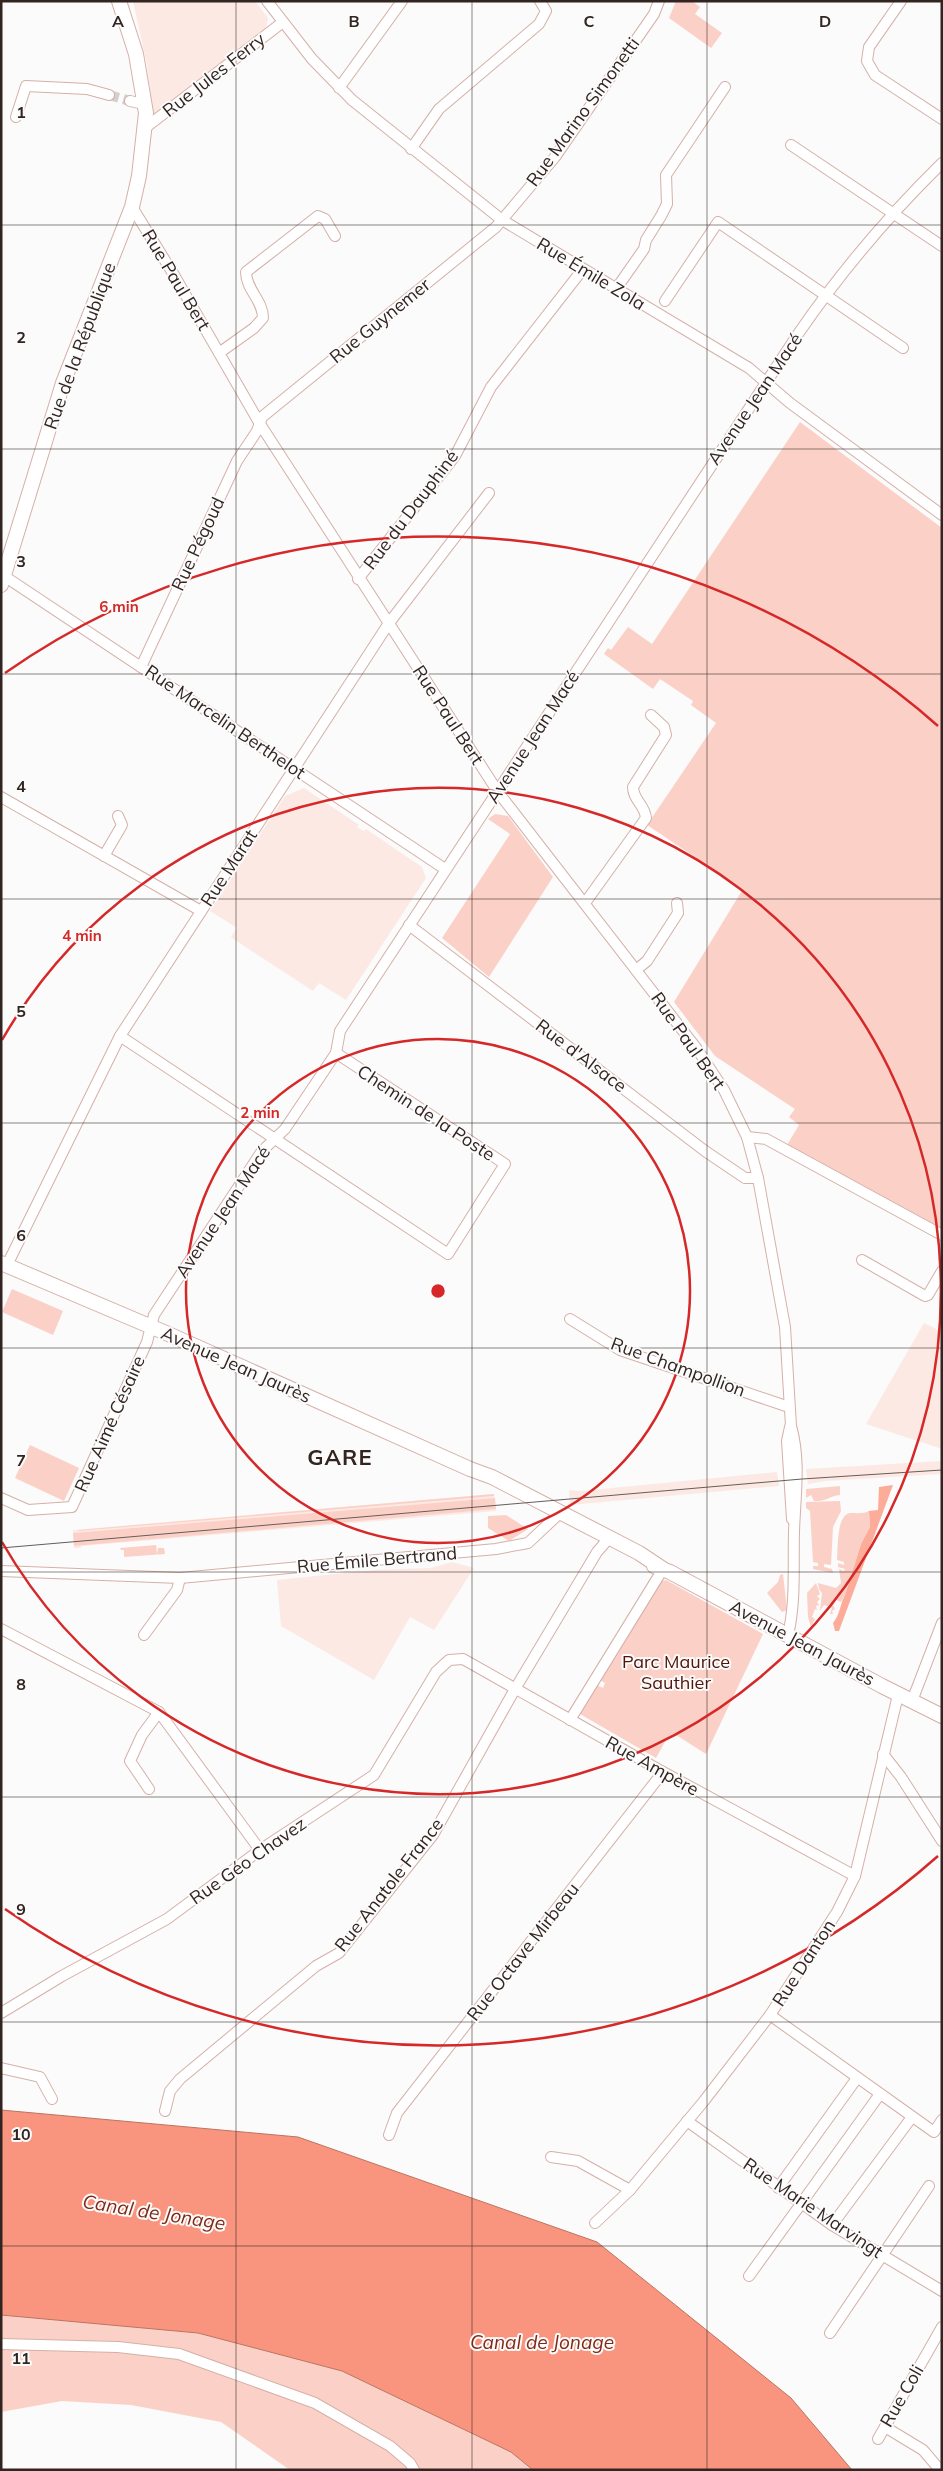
<svg xmlns="http://www.w3.org/2000/svg" width="943" height="2471" font-family="Mulish,sans-serif">
<style>
.built{fill:#fce9e4}
.green{fill:#fbd1c7}
.forest{fill:#fdac99}
.water{fill:#f9957f;stroke:#bd7362}
.lines{fill:none;stroke-linecap:round;stroke-linejoin:round}
.street-tunnel{stroke:#d2d0ce;stroke-width:10;stroke-dasharray:10 5;stroke-linecap:butt}
.street-casing{stroke:#d5b0a8;stroke-width:12}
.secondary-casing{stroke:#d5b0a8;stroke-width:16}
.street{stroke:#fff;stroke-width:10}
.secondary{stroke:#fff;stroke-width:14}
.tram{stroke:#675d5a;stroke-width:1}
.grid{fill:none;stroke:#322420;stroke-width:1;stroke-opacity:0.55}
.ring{fill:none;stroke:#d62828;stroke-width:2.5}
.labels{text-anchor:middle;stroke-width:4;stroke-linejoin:round;paint-order:stroke}
.street-label{font-size:18px;fill:#322420;stroke:#fafbfa}
.park-label{font-size:18px;fill:#511408;stroke:#fafbfa}
.water-label{font-size:19px;font-style:italic;fill:#802917;stroke:#fafbfa}
.district-label{font-size:22px;font-weight:bold;letter-spacing:1px;fill:#322420;stroke:#fafbfa}
.grid-label{font-size:16px;text-anchor:middle;font-weight:bold;fill:#322420;stroke:#fafbfa;stroke-width:4;stroke-linejoin:round;paint-order:stroke}
.centre{fill:#d62828;stroke:#fafbfa;stroke-width:2.5}
.ring-label{font-size:15px;text-anchor:middle;font-weight:bold;fill:#d62828;stroke:#fafbfa;stroke-width:4;stroke-linejoin:round;paint-order:stroke}
</style>
<rect width="100%" height="100%" fill="#fafbfa"/>
<!-- built -->
<g class="built">
<polygon points="133,1 255,1 268,18 266,29 153,115 147,65"/>
<polygon points="304,788 359,825 357,827 364,831 366,829 422,867 426,878 346,1000 319,983 313,991 238,942 231,937 237,928 210,911 285,796"/>
<polygon points="924,1323 942,1332 942,1449 866,1424"/>
<polygon points="942,1461 942,1474 826,1481 808,1484 806,1469"/>
<polygon points="777,1472 779,1486 570,1505 569,1490 581,1491"/>
<polygon points="494,1494 496,1511 81,1546 81,1548 74,1548 73,1530"/>
<polygon points="452,1562 474,1568 434,1630 410,1617 374,1680 281,1626 277,1580 374,1570 431,1568"/>
</g>
<!-- green -->
<g class="green">
<polygon points="676,1 692,1 700,7 695,14 722,33 711,48 669,18"/>
<polygon points="800,422 942,528 942,1230 787,1145 799,1125 789,1117 795,1109 715,1056 674,1002 743,889 647,825 716,723 691,705 693,701 660,679 653,689 604,654 608,648 611,650 628,627 652,644"/>
<polygon points="495,814 508,816 553,877 489,977 442,938 510,834 488,819"/>
<polygon points="12,1289 63,1311 53,1335 2,1312"/>
<polygon points="30,1445 79,1468 64,1501 15,1478"/>
<path d="M840,1486V1495C830,1496 825,1502 814,1501L811,1495L806,1498V1489Z"/>
<polygon points="494,1494 494,1496 78,1531 79,1530"/>
<polygon points="495,1498 496,1509 74,1546 73,1533"/>
<polygon points="840,1501 841,1511 833,1527 831,1565 824,1564 824,1567 832,1569 833,1573 813,1569 813,1566 818,1566 818,1563 813,1562 810,1511 806,1508 806,1502"/>
<path d="M869,1511L870,1527L861,1544L845,1595L841,1602L836,1600L833,1605L835,1609L832,1611L833,1614H830L832,1608L824,1605L820,1611L822,1593L819,1589L818,1583L836,1588L841,1583L839,1569L844,1571L845,1569L838,1567V1563L844,1565V1562L837,1560C838,1550 836,1513 851,1513C856,1513 864,1514 869,1511Z"/>
<polygon points="506,1515 528,1529 509,1541 488,1528 488,1516"/>
<polygon points="156,1545 157,1554 158,1548 164,1548 165,1554 124,1557 124,1550 121,1550 120,1548"/>
<polygon points="783,1574 787,1610 782,1612 767,1593 778,1582 780,1575"/>
<polygon points="666,1580 763,1634 706,1754 676,1735 666,1740 656,1758 580,1714 597,1685 603,1688 605,1683 600,1680 662,1581"/>
<polygon points="816,1583 820,1594 817,1596 820,1599 817,1602 819,1605 816,1606 817,1610 815,1609 812,1617 815,1619 811,1627 808,1617 807,1593"/>
<polygon points="1,2315 198,2333 342,2371 511,2452 533,2470 290,2470 221,2422 131,2405 62,2401 1,2412"/>
</g>
<!-- forest -->
<path class="forest" d="M893,1485L839,1631H835L833,1623C840,1615 840,1604 845,1595L861,1544L870,1527L869,1511L878,1510L879,1487Z"/>
<!-- water -->
<polygon class="water" points="1,2110 298,2137 597,2242 791,2398 852,2470 533,2470 511,2452 342,2371 198,2333 1,2315"/>
<g class="lines">
<!-- street-tunnel -->
<polyline class="street-tunnel" points="109,95 130,101"/>
<!-- street casing -->
<g class="street-casing">
<g id="street">
<polyline points="267,1 312,59 352,100 502,220 749,368 790,403 942,515"/>
<polyline points="901,1 869,47 867,61 875,75 942,119"/>
<polyline points="339,88 402,1"/>
<polyline points="130,101 144,104"/>
<polyline points="16,117 26,86 87,89 109,95"/>
<polyline points="145,128 283,22"/>
<polyline points="791,145 942,246"/>
<polyline points="411,149 439,109 539,24 546,11 540,1"/>
<path d="M132,207L174,275L260,424L498,792L697,1049L724,1090L747,1137L758,1178L785,1327L791,1426C801,1461 795,1497 794,1532C793,1567 796,1601 788,1635"/>
<polyline points="616,289 644,249 646,240 661,216 667,204 666,175 725,87"/>
<polyline points="665,301 718,222 903,348"/>
<path d="M219,353L254,328L263,318C263,300 246,290 246,272L318,216L325,219L335,236"/>
<polyline points="1,574 445,869"/>
<polyline points="358,579 455,456 491,387 583,269"/>
<polyline points="141,667 237,461 257,431 262,417 496,227 555,157 654,14 659,1"/>
<polyline points="1,797 201,911"/>
<polyline points="104,856 122,825 118,816"/>
<path d="M585,903L646,818C645,805 633,800 633,787L666,735L664,727L651,715"/>
<polyline points="409,925 705,1151 745,1178 758,1178"/>
<polyline points="636,970 647,961 678,913 677,903"/>
<polyline points="120,1036 448,1254 505,1164 336,1053"/>
<polyline points="747,1137 766,1139 942,1235"/>
<polyline points="862,1260 925,1296 928,1295 942,1271"/>
<polyline points="7,1265 120,1036 389,623 489,493"/>
<polyline points="570,1319 620,1350 789,1407"/>
<polyline points="790,1427 787,1441 792,1519"/>
<path d="M1,1498L28,1510L72,1507L147,1342L154,1315L262,1151L285,1129L336,1053L340,1031L798,334C840,273 889,215 942,163"/>
<polyline points="1,1571 180,1578 496,1549 528,1543 561,1512"/>
<polyline points="1,1629 159,1712 260,1850"/>
<polyline points="144,1635 177,1590 180,1578"/>
<polyline points="912,1701 942,1623"/>
<polyline points="570,1720 663,1569"/>
<polyline points="883,1754 901,1777 942,1841"/>
<polyline points="149,1789 130,1761 142,1735 159,1712"/>
<polyline points="1,2013 62,1976 167,1919 260,1850 374,1775 436,1672 449,1660 463,1659 663,1772 855,1876"/>
<polyline points="770,2015 934,2132 942,2120"/>
<polyline points="1,2068 40,2077 52,2099"/>
<polyline points="165,2111 170,2091 180,2079 316,1966 339,1953 433,1835 515,1689 597,1552 610,1537"/>
<polyline points="687,2121 832,2225 942,2291"/>
<polyline points="389,2135 397,2113 663,1772"/>
<polyline points="551,2157 578,2161 630,2190"/>
<polyline points="778,2188 857,2078"/>
<polyline points="595,2223 630,2190 704,2101 770,2015 837,1912 855,1876 898,1695"/>
<polyline points="832,2225 912,2117"/>
<polyline points="749,2276 880,2094"/>
<polyline points="830,2333 929,2186"/>
<polyline points="1,2344 118,2347 179,2354 315,2403 390,2446 410,2463 414,2470"/>
<polyline points="885,2427 923,2450 940,2470"/>
<polyline points="878,2439 942,2327"/>
</g>
</g>
<!-- secondary casing -->
<g class="secondary-casing">
<g id="secondary">
<polyline points="1,585 63,383 132,207 139,176 146,113 136,54 119,1"/>
<polyline points="1,1263 166,1333 470,1469 492,1477 639,1553 663,1569"/>
<polyline points="654,1566 670,1572 882,1686 942,1716"/>
</g>
</g>
<!-- street -->
<use href="#street" class="street"/>
<!-- secondary -->
<use href="#secondary" class="secondary"/>
<!-- tram -->
<polyline class="tram" points="1,1548 802,1479 942,1470"/>
</g>
<!-- grid -->
<path class="grid" d="M236,1V2470M472,1V2470M707,1V2470M1,225H942M1,449H942M1,674H942M1,899H942M1,1123H942M1,1348H942M1,1572H942M1,1797H942M1,2022H942M1,2246H942"/>
<!-- distance rings -->
<g class="ring">
<circle cx="438" cy="1291" r="252"/>
<path d="M2 1040A503 503 0 1 1 2 1542"/>
<path d="M938 1856A755 755 0 0 1 5 1909M5 673A755 755 0 0 1 938 726"/>
</g>
<g class="labels">
<!-- street labels -->
<g class="street-label">
<text transform="translate(214 75) rotate(-38)" y="6">Rue Jules Ferry</text>
<text transform="translate(583 112) rotate(-54)" y="6">Rue Marino Simonetti</text>
<text transform="translate(591 274) rotate(31)" y="6">Rue Émile Zola</text>
<text transform="translate(176 280) rotate(59)" y="6">Rue Paul Bert</text>
<text transform="translate(380 321) rotate(-39)" y="6">Rue Guynemer</text>
<text transform="translate(80 346) rotate(-70)" y="6">Rue de la République</text>
<text transform="translate(755 399) rotate(-56)" y="6">Avenue Jean Macé</text>
<text transform="translate(411 510) rotate(-53)" y="6">Rue du Dauphiné</text>
<text transform="translate(198 544) rotate(-65)" y="6">Rue Pégoud</text>
<text transform="translate(448 715) rotate(57)" y="6">Rue Paul Bert</text>
<text transform="translate(225 722) rotate(34)" y="6">Rue Marcelin Berthelot</text>
<text transform="translate(533 737) rotate(-57)" y="6">Avenue Jean Macé</text>
<text transform="translate(229 868) rotate(-57)" y="6">Rue Marat</text>
<text transform="translate(688 1041) rotate(55)" y="6">Rue Paul Bert</text>
<text transform="translate(581 1056) rotate(37)" y="6">Rue d'Alsace</text>
<text transform="translate(426 1113) rotate(33)" y="6">Chemin de la Poste</text>
<text transform="translate(223 1212) rotate(-56)" y="6">Avenue Jean Macé</text>
<text transform="translate(236 1365) rotate(24)" y="6">Avenue Jean Jaurès</text>
<text transform="translate(678 1367) rotate(20)" y="6">Rue Champollion</text>
<text transform="translate(110 1424) rotate(-66)" y="6">Rue Aimé Césaire</text>
<text transform="translate(377 1560) rotate(-5)" y="6">Rue Émile Bertrand</text>
<text transform="translate(802 1643) rotate(28)" y="6">Avenue Jean Jaurès</text>
<text transform="translate(652 1766) rotate(29)" y="6">Rue Ampère</text>
<text transform="translate(248 1861) rotate(-35)" y="6">Rue Géo Chavez</text>
<text transform="translate(389 1885) rotate(-52)" y="6">Rue Anatole France</text>
<text transform="translate(523 1952) rotate(-52)" y="6">Rue Octave Mirbeau</text>
<text transform="translate(804 1963) rotate(-57)" y="6">Rue Danton</text>
<text transform="translate(813 2208) rotate(34)" y="6">Rue Marie Marvingt</text>
<text transform="translate(902 2396) rotate(-60)" y="6">Rue Coli</text>
</g>
<!-- park labels -->
<g class="park-label">
<text x="676" y="1668">Parc Maurice<tspan x="676" dy="21">Sauthier</tspan></text>
</g>
<!-- water labels -->
<g class="water-label">
<text transform="translate(154 2212) rotate(9)" y="7">Canal de Jonage</text>
<text x="542" y="2349">Canal de Jonage</text>
</g>
<!-- district labels -->
<g class="district-label">
<text x="340" y="1465">GARE</text>
</g>
</g>
<g class="grid-label">
<text x="118" y="27">A</text>
<text x="354" y="27">B</text>
<text x="589" y="27">C</text>
<text x="825" y="27">D</text>
<text x="21" y="118">1</text>
<text x="21" y="343">2</text>
<text x="21" y="567">3</text>
<text x="21" y="792">4</text>
<text x="21" y="1017">5</text>
<text x="21" y="1241">6</text>
<text x="21" y="1466">7</text>
<text x="21" y="1690">8</text>
<text x="21" y="1915">9</text>
<text x="21" y="2140">10</text>
<text x="21" y="2364">11</text>
</g>
<circle cx="438" cy="1291" r="8" class="centre"/>
<g class="ring-label">
<text x="119" y="612">6 min</text>
<text x="82" y="941">4 min</text>
<text x="260" y="1118">2 min</text>
</g>
<!-- border -->
<rect width="943" height="2471" fill="none" stroke="#322420" stroke-width="5"/>
</svg>
